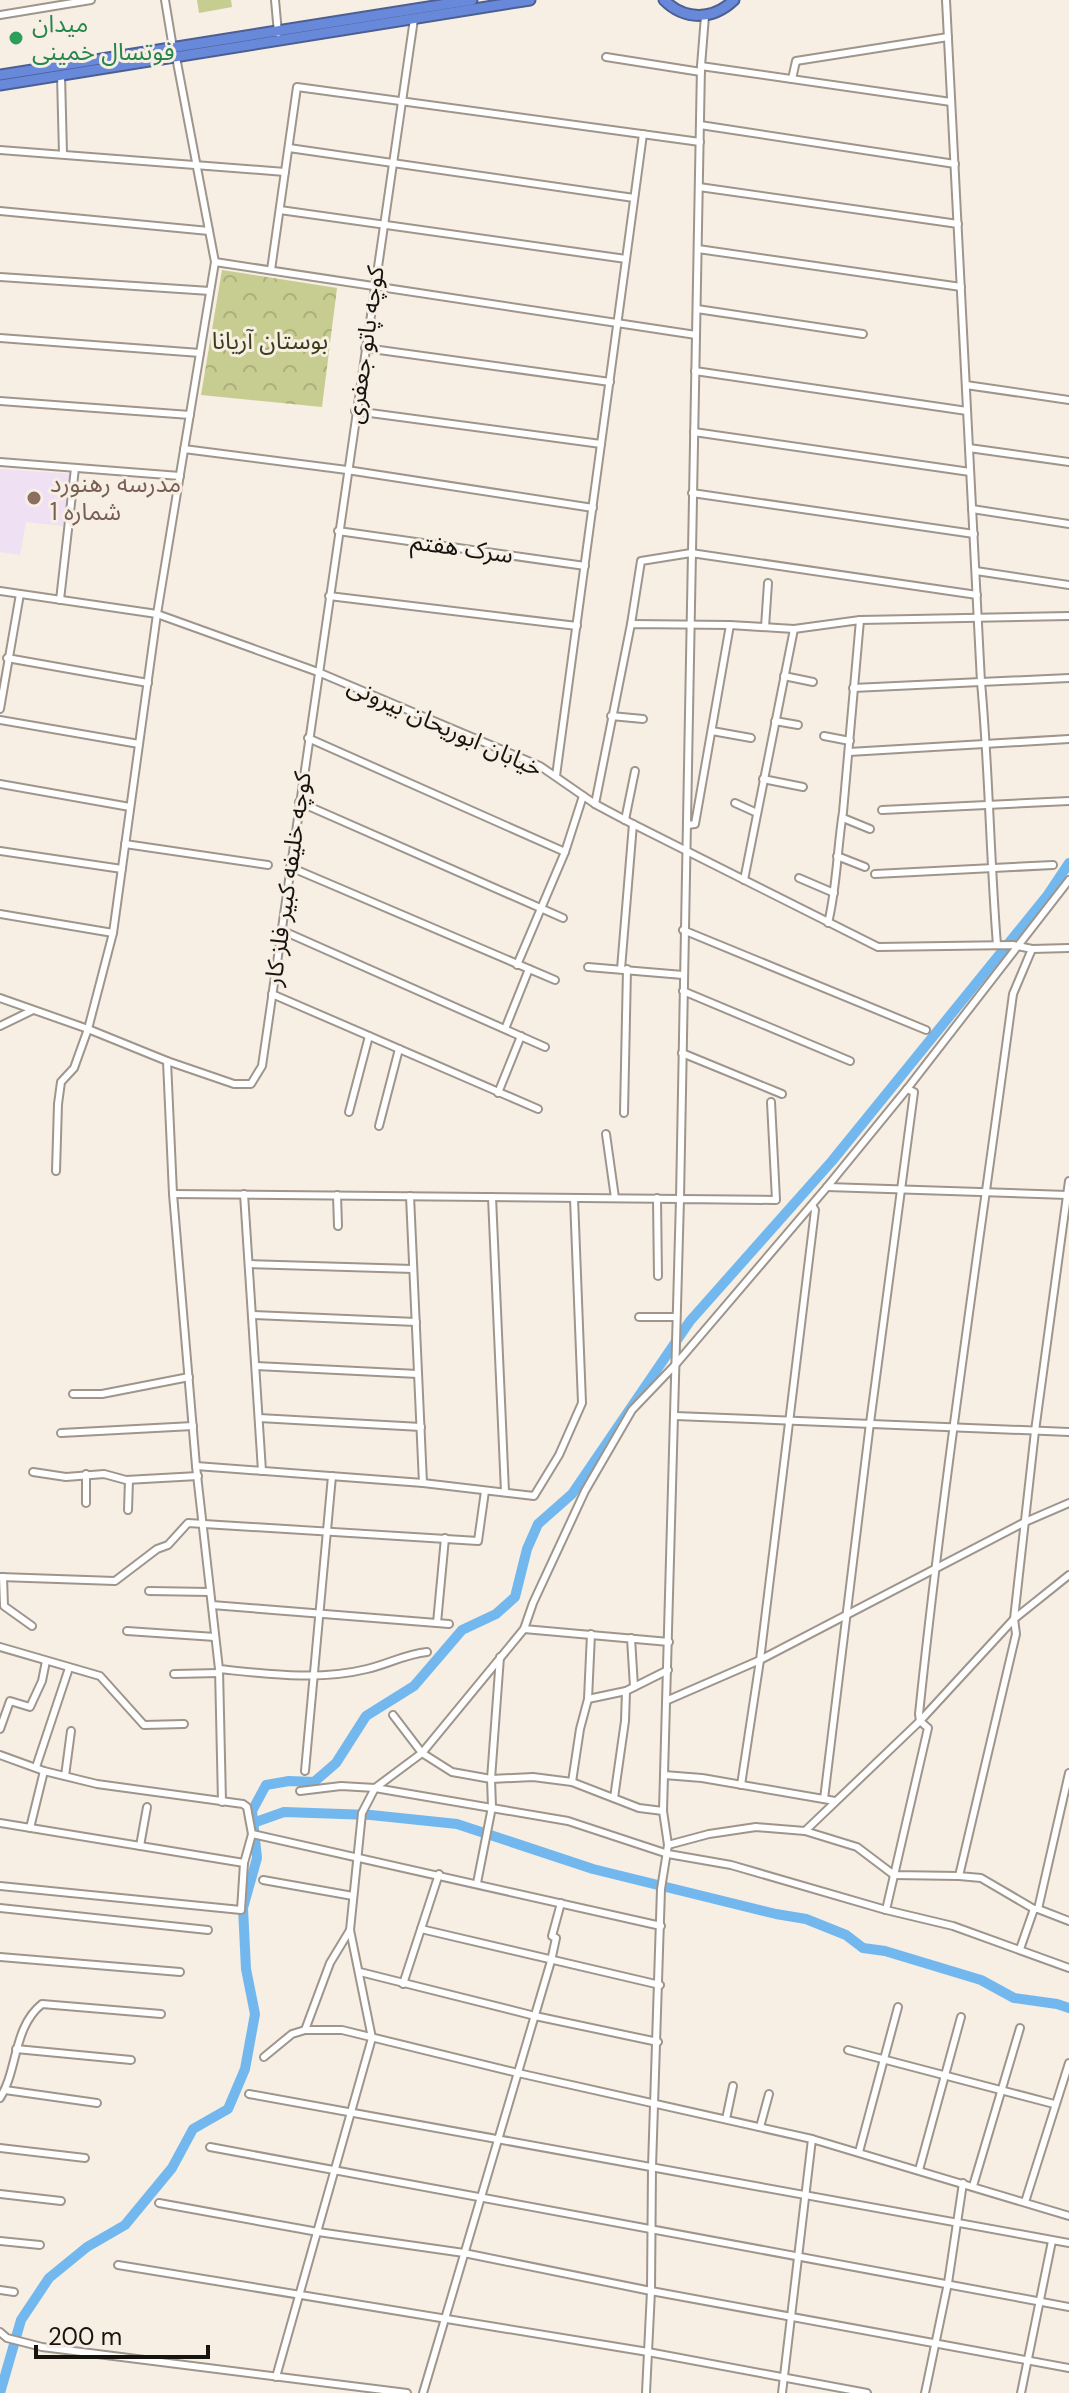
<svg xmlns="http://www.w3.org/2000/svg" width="1069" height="2393" font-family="'DM Sans','Noto Sans Arabic',sans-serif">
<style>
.education{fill:#efe0f3}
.green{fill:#c7cd91}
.park{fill:url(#park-crowns)}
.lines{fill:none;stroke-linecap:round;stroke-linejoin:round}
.river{stroke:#72b8ee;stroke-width:10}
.minor-casing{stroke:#9e958c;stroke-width:10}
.highway-casing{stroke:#4c5f93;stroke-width:13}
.minor{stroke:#fff;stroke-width:6}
.highway{stroke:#6888d9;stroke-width:9}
.leisure-dot{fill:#2e9e5b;stroke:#f7eee4;stroke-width:3}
.education-dot{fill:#8d6e63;stroke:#f7eee4;stroke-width:3}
.labels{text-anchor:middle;stroke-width:6;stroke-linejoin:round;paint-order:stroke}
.leisure-label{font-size:24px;fill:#27864d;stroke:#f7eee4;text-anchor:start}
.park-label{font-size:24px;fill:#3b3e1b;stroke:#f7eee4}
.street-label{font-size:24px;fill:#171410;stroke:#f7eee4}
.education-label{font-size:24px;fill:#785e54;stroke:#f7eee4;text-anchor:start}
</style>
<defs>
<pattern id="park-crowns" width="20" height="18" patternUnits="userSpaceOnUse" patternTransform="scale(2)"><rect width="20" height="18" fill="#c7cd91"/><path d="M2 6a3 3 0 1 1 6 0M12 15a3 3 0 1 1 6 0" fill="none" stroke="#aaaf7c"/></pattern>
</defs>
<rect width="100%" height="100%" fill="#f7eee4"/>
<!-- education -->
<polygon class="education" points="0,469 72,474 64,526 26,522 20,555 0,552"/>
<!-- green -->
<polygon class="green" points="197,0 231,0 232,7 199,13"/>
<!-- park -->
<polygon class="park" points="222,270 337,288 322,407 201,395"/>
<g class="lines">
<!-- river -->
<g class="river">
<polyline points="253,1823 284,1812 371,1815 457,1824 593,1869 776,1914 806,1919 846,1935 863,1948 885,1951 981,1980 1014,1998 1057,2004 1069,2008"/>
<polyline points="0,2393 21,2320 49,2278 87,2247 125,2225 172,2168 193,2129 228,2109 245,2069 255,2014 246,1969 243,1908 257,1858 252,1811 266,1785 289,1781 314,1782 336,1763 366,1716 414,1686 462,1630 496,1614 515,1597 527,1549 538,1524 572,1494 690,1321 832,1161 1047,896 1069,863"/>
</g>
<!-- minor casing -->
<g class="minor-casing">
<g id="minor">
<polyline points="165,0 173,48"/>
<polyline points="275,0 278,33"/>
<path d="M946,0L981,682C989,769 990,858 997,945"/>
<polyline points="0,15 91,0"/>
<polyline points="606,57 701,72"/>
<polyline points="701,66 951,102"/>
<polyline points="61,75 63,154"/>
<polyline points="792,79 796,61 948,37"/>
<polyline points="700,125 955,164"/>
<polyline points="289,148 634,198"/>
<polyline points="0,150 285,172"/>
<polyline points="699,187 958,224"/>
<polyline points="280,210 626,259"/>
<polyline points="0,211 209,231"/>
<polyline points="698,249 961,287"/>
<polyline points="215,262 696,335"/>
<polyline points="271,270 297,87 700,142"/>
<polyline points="0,277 210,291"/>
<polyline points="697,309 863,334"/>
<polyline points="0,338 200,353"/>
<polyline points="365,348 610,382"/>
<polyline points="695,371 967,411"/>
<polyline points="966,385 1069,400"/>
<polyline points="0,401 190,415"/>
<polyline points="355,411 601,444"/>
<polyline points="694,432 970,472"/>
<polyline points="969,448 1069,462"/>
<polyline points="184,449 347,470 593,508"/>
<polyline points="0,462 180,476"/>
<polyline points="692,493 974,534"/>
<polyline points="972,509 1069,524"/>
<polyline points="338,531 585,566"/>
<polyline points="976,571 1069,585"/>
<polyline points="0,591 157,614 318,672 540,766 595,804 625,820 878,947 1013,945 1032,949 1069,948"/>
<polyline points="329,596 577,626"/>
<polyline points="60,600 75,468"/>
<polyline points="631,624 641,561 691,553 977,595"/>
<polyline points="765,627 768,583"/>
<polyline points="7,658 148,683"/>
<polyline points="784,676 813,682"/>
<polyline points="853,688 1069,678"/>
<polyline points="0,709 20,594"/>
<polyline points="611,716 643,719"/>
<polyline points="0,720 139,744"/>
<polyline points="775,721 798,725"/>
<polyline points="712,731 751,738"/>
<polyline points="824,736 850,741"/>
<polyline points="308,738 565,852"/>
<polyline points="849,752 1069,739"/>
<polyline points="556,776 643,134"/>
<polyline points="763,779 803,787"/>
<polyline points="0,784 130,807"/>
<polyline points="299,802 563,918"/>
<polyline points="735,803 757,813"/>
<polyline points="595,804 631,624 730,625 794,629 860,620 1069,616"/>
<polyline points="882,810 1069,801"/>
<polyline points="843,818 870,829"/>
<polyline points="625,820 635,771"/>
<polyline points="688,825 695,824 730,625"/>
<polyline points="125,844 268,865"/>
<polyline points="0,851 122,869"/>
<polyline points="837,856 865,867"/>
<polyline points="290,867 555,980"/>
<polyline points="875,874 1053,865"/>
<polyline points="799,878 834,893"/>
<polyline points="744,880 794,629"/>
<polyline points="0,914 113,933"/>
<path d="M828,923C837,887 837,849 843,812L860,620"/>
<polyline points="281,930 545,1047"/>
<polyline points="683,930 926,1030"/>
<polyline points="517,965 565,852 583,796"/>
<polyline points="588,967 683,975"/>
<polyline points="621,969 633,824"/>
<polyline points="683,991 850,1061"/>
<polyline points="272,994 538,1109"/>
<polyline points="0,998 88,1029 167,1061 173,1194 196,1466 219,1669 222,1802"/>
<polyline points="0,1026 31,1011"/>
<polyline points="505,1029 529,969"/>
<polyline points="682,1053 782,1094"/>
<polyline points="167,1061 234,1084 251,1084 262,1066 414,19"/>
<polyline points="498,1093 521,1036"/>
<polyline points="349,1112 369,1036"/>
<polyline points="624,1113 627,969"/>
<polyline points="379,1126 399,1049"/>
<polyline points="606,1134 615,1198"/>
<polyline points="56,1171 58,1104 61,1082 74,1068 88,1029 113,933 157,614 215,262 176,57"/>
<polyline points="827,1187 1067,1195"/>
<polyline points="173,1194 680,1199 701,66 705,16"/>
<polyline points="244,1194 262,1471"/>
<polyline points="337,1195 338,1226"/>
<polyline points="410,1196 423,1483"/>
<polyline points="492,1197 505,1492"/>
<polyline points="657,1198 658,1276"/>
<polyline points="249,1264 413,1269"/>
<polyline points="252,1315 416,1322"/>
<polyline points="639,1317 675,1317"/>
<polyline points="256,1366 418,1374"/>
<polyline points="73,1394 102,1394 189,1377"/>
<polyline points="675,1416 1069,1432"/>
<polyline points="259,1418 421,1427"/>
<polyline points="61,1433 193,1426"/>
<polyline points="196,1466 423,1483 534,1496 559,1455 582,1403 574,1198"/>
<polyline points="33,1472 66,1477 104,1474 126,1480 198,1476"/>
<polyline points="86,1474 86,1503"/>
<polyline points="128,1510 129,1480"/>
<polyline points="0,1577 115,1581 157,1549 168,1545 188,1523 478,1541 485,1491"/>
<polyline points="3,1577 4,1606 32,1626"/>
<polyline points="149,1591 210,1592"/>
<polyline points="212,1605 449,1624"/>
<polyline points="437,1623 445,1538"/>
<polyline points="524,1629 669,1642"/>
<polyline points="127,1631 215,1637"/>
<polyline points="631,1638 634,1687"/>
<polyline points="0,1647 100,1676 144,1725 184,1724"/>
<path d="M219,1669C268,1674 318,1681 367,1669C388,1664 406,1654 427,1652"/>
<polyline points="174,1674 219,1673"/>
<polyline points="588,1699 626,1691 668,1670"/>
<polyline points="668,1700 760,1660 1025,1522 1069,1503"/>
<polyline points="393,1715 422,1753 452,1772 491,1779 533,1777 572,1782 639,1808 663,1811"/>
<polyline points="0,1729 10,1701 30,1707 42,1681 46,1661"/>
<polyline points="0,1755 44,1771 97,1784 243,1804 247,1807 252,1834"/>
<polyline points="36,1767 69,1668"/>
<polyline points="305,1771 332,1476"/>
<polyline points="664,1775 702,1778 835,1801"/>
<polyline points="65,1776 71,1731"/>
<polyline points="572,1782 580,1729 588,1699 591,1634"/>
<polyline points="741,1785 760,1660 815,1210 812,1205"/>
<polyline points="300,1791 341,1786 375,1788 568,1821 668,1854 731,1865 886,1910 953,1926 1069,1968"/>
<polyline points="614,1798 625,1721 626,1691"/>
<polyline points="824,1799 870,1423 914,1092 907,1089"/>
<polyline points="0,1823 244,1863"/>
<polyline points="30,1828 44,1771"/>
<polyline points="805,1831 857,1847 894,1875 959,1876"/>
<polyline points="668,1845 709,1834 756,1827 805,1831 920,1721 1014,1619 1069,1575"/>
<polyline points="140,1846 147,1807"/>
<polyline points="263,1880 353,1896"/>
<polyline points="477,1883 492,1807 491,1779 500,1657"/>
<polyline points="0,1886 241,1910 244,1863 252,1834 661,1926"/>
<polyline points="0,1908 208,1930"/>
<polyline points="1034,1909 981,1878 959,1876 1016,1634 1014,1619 1035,1431 1069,1181"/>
<polyline points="1038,1909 1069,1921"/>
<path d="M886,1910L928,1728L920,1721L919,1714C944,1474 981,1234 1013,994L1032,949"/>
<polyline points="421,1929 660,1985"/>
<polyline points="1020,1949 1034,1909 1038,1909 1069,1773"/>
<polyline points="0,1957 180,1972"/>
<polyline points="360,1972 535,2016 658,2042"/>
<polyline points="403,1984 439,1874"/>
<polyline points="305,2030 330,1963 350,1930"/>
<polyline points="16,2049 131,2060"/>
<polyline points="848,2050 1054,2104"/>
<polyline points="264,2057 292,2034 305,2030 342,2030 518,2073 812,2139 1069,2216"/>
<polyline points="5,2090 97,2103"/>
<polyline points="249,2094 1069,2243"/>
<path d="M0,2098C18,2070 13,2027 42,2004L161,2014"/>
<polyline points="726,2119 733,2086"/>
<polyline points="760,2127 769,2094"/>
<polyline points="210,2147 1069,2307"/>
<polyline points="0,2148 85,2158"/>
<polyline points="859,2152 898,2007"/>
<polyline points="919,2170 961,2017"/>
<polyline points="973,2186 1020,2028"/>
<polyline points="0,2194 61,2201"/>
<polyline points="1025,2202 1069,2063"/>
<polyline points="159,2203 318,2232 464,2253 651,2291 1069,2368"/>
<polyline points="0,2241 40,2245"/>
<polyline points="118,2265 648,2352 867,2393"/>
<polyline points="0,2290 14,2292"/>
<polyline points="0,2332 7,2338 42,2347 407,2393"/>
<polyline points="276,2377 372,2038 350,1930 362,1813 375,1788 422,1753 524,1629 533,1603 585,1491 632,1410 676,1364 827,1187 907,1089 1069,880"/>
<polyline points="423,2393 551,1961 556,1938 552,1936 561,1903"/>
<polyline points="646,2393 651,2291 652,2167 661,1889 668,1845 663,1811 680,1199 776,1200 771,1102"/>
<polyline points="782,2393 812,2139"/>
<polyline points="925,2393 948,2283 963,2183"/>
<polyline points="1021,2393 1052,2241"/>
</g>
</g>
<!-- highway casing -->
<g class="highway-casing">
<g id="highway">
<path d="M664,0C685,21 713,20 734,0"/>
<polyline points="0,75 472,0"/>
<polyline points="0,85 530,0"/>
</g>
</g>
<!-- minor -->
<use href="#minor" class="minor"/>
<!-- highway -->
<use href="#highway" class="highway"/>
</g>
<!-- markers -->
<circle class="leisure-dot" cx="16" cy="38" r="8"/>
<circle class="education-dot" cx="34" cy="498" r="8"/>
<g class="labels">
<!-- leisure labels -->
<g class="leisure-label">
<text x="32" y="32">میدان<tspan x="32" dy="28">فوتسال خمینی</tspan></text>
</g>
<!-- park labels -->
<g class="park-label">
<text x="270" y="349">بوستان آریانا</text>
</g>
<!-- street labels -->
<g class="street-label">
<text transform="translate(365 345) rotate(-82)" y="8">کوچه پاتو جعفری</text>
<text transform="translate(462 548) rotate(8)" y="8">سرک هفتم</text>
<text transform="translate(445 727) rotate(24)" y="8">خیابان ابوریحان بیرونی</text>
<text transform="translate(288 879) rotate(-82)" y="8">کوچه خلیفه کبیر فلز کار</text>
</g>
<!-- education labels -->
<g class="education-label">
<text x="50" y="492">مدرسه رهنورد<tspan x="50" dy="28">شماره 1</tspan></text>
</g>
</g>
<!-- scale -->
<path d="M36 2345v12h172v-12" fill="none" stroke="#171410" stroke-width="4"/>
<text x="48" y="2345" font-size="24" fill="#171410" stroke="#f7eee4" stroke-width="6" paint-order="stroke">200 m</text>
</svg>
